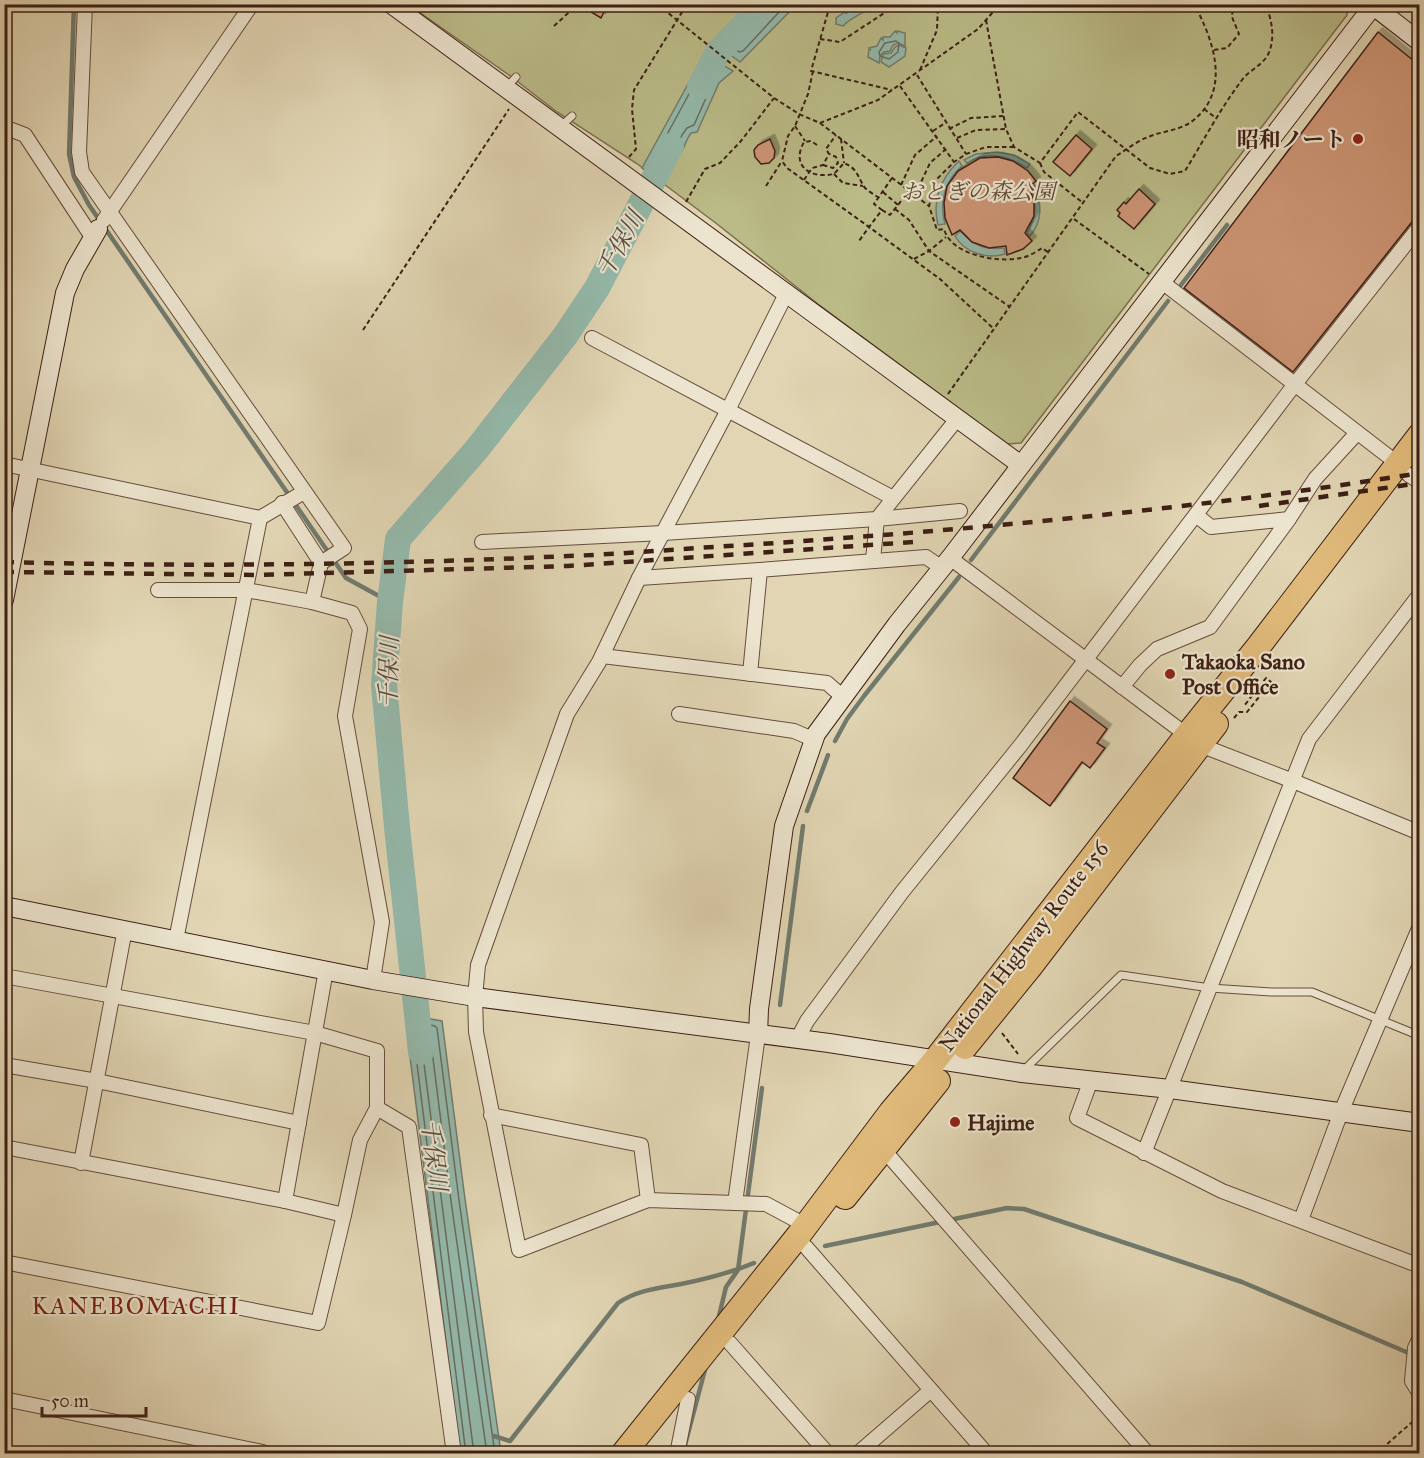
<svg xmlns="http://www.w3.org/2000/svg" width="1424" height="1458" font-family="'IM FELL Great Primer','Noto Serif JP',serif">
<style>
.green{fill:#babb87;stroke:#7c6d4e;stroke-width:1.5}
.water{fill:#94b9ab;stroke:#717b6f;stroke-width:1.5}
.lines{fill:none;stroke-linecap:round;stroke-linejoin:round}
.shore{stroke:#686c60;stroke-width:1.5}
.stream{stroke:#717b6f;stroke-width:4.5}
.river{stroke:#94b9ab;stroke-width:26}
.building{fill:#ce9676;stroke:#3d1f15;stroke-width:1.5;filter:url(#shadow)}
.lane-casing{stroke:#664c3c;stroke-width:9}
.street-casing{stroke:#664c3c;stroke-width:16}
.secondary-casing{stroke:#3d1f15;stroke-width:20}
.highway-casing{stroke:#3d1f15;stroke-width:26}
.path{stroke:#3d1f15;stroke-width:2;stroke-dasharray:4.5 3;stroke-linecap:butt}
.lane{stroke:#ece4ce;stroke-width:7}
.street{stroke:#ece4ce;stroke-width:14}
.secondary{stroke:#ece4ce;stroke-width:18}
.highway{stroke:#e0ba7a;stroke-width:24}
.rail{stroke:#3d1f15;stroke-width:4.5;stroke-dasharray:10 10;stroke-linecap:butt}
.poi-dot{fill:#8f2418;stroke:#ece4ce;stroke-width:2}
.labels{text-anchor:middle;stroke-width:4.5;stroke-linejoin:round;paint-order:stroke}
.poi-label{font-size:22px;font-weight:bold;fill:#3d1f15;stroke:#ece4ce;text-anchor:start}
.park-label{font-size:22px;font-style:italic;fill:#5c4632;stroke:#ece4ce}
.street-label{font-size:22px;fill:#3d1f15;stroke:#ece4ce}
.water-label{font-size:24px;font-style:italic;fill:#574d42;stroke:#ece4ce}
.neighbourhood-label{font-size:24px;letter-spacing:1.5px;fill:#7a1f14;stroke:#ece4ce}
</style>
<defs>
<filter id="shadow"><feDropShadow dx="4.5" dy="-4.5" stdDeviation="0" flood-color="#0004"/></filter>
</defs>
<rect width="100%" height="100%" fill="#e1d5b3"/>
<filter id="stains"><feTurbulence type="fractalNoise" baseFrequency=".00333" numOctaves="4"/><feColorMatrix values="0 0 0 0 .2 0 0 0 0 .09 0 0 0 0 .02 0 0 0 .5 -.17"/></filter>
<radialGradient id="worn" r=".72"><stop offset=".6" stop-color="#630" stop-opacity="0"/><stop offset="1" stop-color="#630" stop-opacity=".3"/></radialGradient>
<!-- green -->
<polygon class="green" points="409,5 1348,5 1347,15 1021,443 1007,444 818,304 717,224 636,163 557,112 509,75"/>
<!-- water -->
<g class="water">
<path d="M858,4L875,5C866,12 851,17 843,26L836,24V18L845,12L847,14L846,12Z"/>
<polygon points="752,5 796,5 740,62 732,56 729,49 725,50 716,43"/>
<polygon points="895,31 897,33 897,31 905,33 905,46 898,43 893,45 890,51 884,52 880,56 879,63 868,57 869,49 871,50 869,48 877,46 881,38 883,40 883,37 890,37"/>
<polygon points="899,45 906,48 905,56 889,67 881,62 883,54 891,53 895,47"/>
<path d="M710,52L718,58V62L733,71L719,83L697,132L691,133C685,141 682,157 673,162V168L663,184L642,168L698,66Z"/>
<path d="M997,152L1014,155L1030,164L1027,168C1009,156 986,150 967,163L964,160L976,154Z"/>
<path d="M959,161L962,166C945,180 939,202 945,224L938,225C932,200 940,179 959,161Z"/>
<path d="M1034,185C1042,202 1043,221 1030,236L1027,233C1036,217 1037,205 1031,187Z"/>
<path d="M960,231C975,246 983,250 1004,248L1005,254C987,260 964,252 955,236Z"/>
<polygon points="408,1015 442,1021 465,1199 501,1453 460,1453 410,1057"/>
</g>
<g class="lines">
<!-- shore -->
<g class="shore">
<polyline points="756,4 754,11 728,39 729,42 739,52 743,51 780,11 811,4"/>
<polygon points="896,41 899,43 898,52 889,59 880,56 879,52 885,43"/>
<polygon points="712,63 720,71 720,74 714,80 694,125 687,128 682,135 674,154 668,159 667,166 663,173 660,173 651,167 651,164 702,70 708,64"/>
<polyline points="466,1454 416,1056 414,1026 417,1023 435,1026 437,1028 459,1200 495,1454"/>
<polyline points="474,1454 423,1056 422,1035 425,1032 430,1035 451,1201 487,1454"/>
</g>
<!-- stream -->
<g class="stream">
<polyline points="74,4 69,154 74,177 89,205 346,578 390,602"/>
<polyline points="1181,285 1227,225"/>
<polyline points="971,560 1168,301"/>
<polyline points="835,741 847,719 864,696 959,577"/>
<polyline points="807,811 828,755"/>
<polyline points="780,1005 803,826"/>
<polyline points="825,1246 1007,1208 1024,1209 1242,1282 1411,1354"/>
<polyline points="718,1320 726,1287 738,1270 762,1088"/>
<path d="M494,1436L510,1441L618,1303C637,1290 659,1288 681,1284C706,1279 730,1273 754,1263"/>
<polyline points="685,1445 706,1366"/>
</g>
<!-- river -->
<g class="river">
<polyline points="700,87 718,52 765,4"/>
<polyline points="421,1052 397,827 384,685 390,602 398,539 477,449 565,336 597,288 671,146"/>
</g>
</g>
<!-- building -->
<g class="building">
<polygon points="578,4 608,4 601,18"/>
<polygon points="1378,32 1419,65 1419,213 1293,372 1184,288"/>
<polygon points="1076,135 1092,149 1070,176 1053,162"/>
<polygon points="770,139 775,151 774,158 769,163 761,164 755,157 754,150 758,145"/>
<polygon points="998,157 1013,161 1028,171 1036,181 1029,187 1034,201 1034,216 1025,233 1032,241 1023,249 1007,255 1006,246 989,248 972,242 960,230 952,235 945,218 944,203 947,186 958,171 980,158"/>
<polygon points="1139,189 1155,204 1134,229 1118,216 1120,213 1117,210 1124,202 1126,204"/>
<polygon points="1070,701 1107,729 1097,743 1105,748 1090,768 1082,762 1050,806 1013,778"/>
</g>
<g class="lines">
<!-- lane casing -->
<g class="lane-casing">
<g id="lane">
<polyline points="506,88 516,77"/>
<polyline points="561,126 572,116"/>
<polyline points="1024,1070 1121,975 1210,988 1271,992 1312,992 1420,1036"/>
</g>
</g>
<!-- street casing -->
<g class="street-casing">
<g id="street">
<polyline points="85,4 79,152 82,172 344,548 321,563 312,602"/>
<polyline points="4,127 25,135 92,237"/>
<polyline points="104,220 252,4"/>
<polyline points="1162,282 1397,463"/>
<polyline points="786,294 728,410 639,578 599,662 567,714 478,965 475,997 476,1032 519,1250 648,1200 766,1204 805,1225"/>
<polyline points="592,338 893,498"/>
<polyline points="4,464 260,518"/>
<polyline points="1409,475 1420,482"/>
<polyline points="282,503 321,563"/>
<polyline points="1289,519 1315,479 1357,433"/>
<polyline points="482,542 663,533 877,519 957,419"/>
<polyline points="950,558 1200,745 1293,781 1420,833"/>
<polyline points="873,560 877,519 960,511"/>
<polyline points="760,570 926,557 942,568"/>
<polyline points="639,578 760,570 750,674"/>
<polyline points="158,590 246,590 312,602 352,613 360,629 345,716 382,922 373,980"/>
<polyline points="602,656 827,683 843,697"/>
<polyline points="1122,687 1140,665 1157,649 1210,627 1289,519 1211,527 1196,515"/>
<polyline points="679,714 794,731 815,740"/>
<polyline points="176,940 260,518 304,492"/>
<polyline points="4,976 315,1033 377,1051 377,1108 360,1140 344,1215 318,1323 4,1262"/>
<polyline points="797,1040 807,1021 902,892 1020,746 1295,384 1420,226"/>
<polyline points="4,1065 97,1081 299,1123"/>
<polyline points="1091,1080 1077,1118 1222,1191 1420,1266"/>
<polyline points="377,1108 409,1127 454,1454"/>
<polyline points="491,1115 641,1145 648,1200"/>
<polyline points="4,1147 285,1201 344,1215"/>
<polyline points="883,1149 1148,1454"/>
<polyline points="1144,1153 1309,739 1420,594"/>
<polyline points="81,1163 125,929"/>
<polyline points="285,1201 326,970"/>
<polyline points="735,1203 758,1035"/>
<polyline points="1301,1220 1341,1112 1420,926"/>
<polyline points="806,1247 987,1454"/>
<polyline points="1420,1337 1415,1348 1412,1381 1420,1394"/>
<polyline points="730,1343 828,1454"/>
<polyline points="4,1399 263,1452 262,1454"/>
<polyline points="677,1454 688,1399"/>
<polyline points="857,1454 931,1390"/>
</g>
</g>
<!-- secondary casing -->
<g class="secondary-casing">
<g id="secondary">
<polyline points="391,4 1021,465"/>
<polyline points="1371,4 1420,42"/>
<polyline points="4,600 65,293 75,269 98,229"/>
<polyline points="4,906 373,980 475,997 829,1043 1022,1073 1170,1089 1420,1123"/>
<polyline points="758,1035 759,1009 784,826 816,734 897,624 950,558 1373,6"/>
</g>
</g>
<!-- highway casing -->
<g class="highway-casing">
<g id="highway">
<polyline points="965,1047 1030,967 1216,724"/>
<polyline points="845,1197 938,1081"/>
<polyline points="623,1454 798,1236 891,1112 936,1059 1187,735 1258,647 1420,435"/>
</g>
</g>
<!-- path -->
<g class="path">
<polyline points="562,4 571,11"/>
<polyline points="657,4 774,98 799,114 820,123 878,100 978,29 1000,4"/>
<polyline points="840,4 828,12 811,71 892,90"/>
<polyline points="571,11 571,4"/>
<path d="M986,20L1006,129L1014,147L1040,163L1078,112L1150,168L1170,174L1185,171C1204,140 1220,109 1242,80C1251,68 1265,65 1270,50C1275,33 1271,20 1266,4"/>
<polyline points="554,26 578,4"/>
<polyline points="820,39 840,42 898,4"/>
<polyline points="1214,50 1227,48 1239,34 1232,17 1233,4"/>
<polyline points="920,70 937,30 938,4"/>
<polyline points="813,71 808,94 795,126 788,136 782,161 787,168 869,227 859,241"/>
<polyline points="917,75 966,154"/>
<polyline points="900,86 954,162"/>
<polyline points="1204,109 1216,118"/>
<polyline points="820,123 929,206"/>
<polyline points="795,126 805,141"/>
<polyline points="949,129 971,118 1003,116"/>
<polyline points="933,131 945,123"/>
<polyline points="957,138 976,130 1006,129"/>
<polyline points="841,139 844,163"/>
<path d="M817,145L811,141L804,142C790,167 812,179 834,174L844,163C856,168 857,174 863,185C865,190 874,194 879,198"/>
<path d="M1014,147H986L966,154L954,162L937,179L929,206L937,230L944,229C951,255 997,263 1021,258C1028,257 1036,252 1042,248L1048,252"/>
<polyline points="629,157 636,149 632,109 634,90 687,4"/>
<polyline points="1040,163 1044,172 1083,203"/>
<polyline points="823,165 833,168 838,163 836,157 830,154"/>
<polyline points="834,174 843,183 863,186"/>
<polyline points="892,178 874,204 882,210 869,227 940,279 994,329"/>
<polyline points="804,180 812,168 823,165 829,154 826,149 836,135"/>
<polyline points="901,185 915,155 937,136"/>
<polyline points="766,186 782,161"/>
<polyline points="883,192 898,205"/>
<polyline points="915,195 930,163 946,149"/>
<polyline points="686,202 705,169 720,163 741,141 774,98"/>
<polyline points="895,209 909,220 929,251 1010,307"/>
<polyline points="882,210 890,215 909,191"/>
<polyline points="1074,219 1149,274"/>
<polyline points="914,259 929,251 946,237"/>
<polyline points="363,330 509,109"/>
<path d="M948,394L1116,156C1126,150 1137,141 1148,137C1162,131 1178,131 1191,122C1232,92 1214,41 1194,4"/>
<polyline points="1234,718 1239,712 1247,712 1271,682 1266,678 1244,706"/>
<polyline points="1002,1033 1018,1054"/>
<polyline points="1376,1454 1420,1415"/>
</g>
<!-- lane -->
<use href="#lane" class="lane"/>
<!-- street -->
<use href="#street" class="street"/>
<!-- secondary -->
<use href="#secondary" class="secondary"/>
<!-- highway -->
<use href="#highway" class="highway"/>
<!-- rail -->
<g class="rail">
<polyline points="1259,506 1420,483"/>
<path d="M4,562C192,567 380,565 568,556C627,554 687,548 746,545C971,530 1196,509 1420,473"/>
<polyline points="4,572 255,575 568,566 913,542"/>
</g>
</g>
<!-- markers -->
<g class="poi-dot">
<circle cx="1358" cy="139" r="6"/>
<circle cx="1170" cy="674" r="6"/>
<circle cx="955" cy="1122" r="6"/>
</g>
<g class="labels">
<!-- poi labels -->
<g class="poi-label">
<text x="1346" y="147" text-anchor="end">昭和ノート</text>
<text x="1182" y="669">Takaoka Sano<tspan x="1182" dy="25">Post Office</tspan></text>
<text x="967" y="1130">Hajime</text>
</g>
<!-- park labels -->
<g class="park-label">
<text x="978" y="199">おとぎの森公園</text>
</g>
<!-- street labels -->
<g class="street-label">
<text transform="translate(1023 946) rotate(-52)" y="8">National Highway Route 156</text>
</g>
<!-- water labels -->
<g class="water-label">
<text transform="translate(620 244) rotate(-61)" y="8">千保川</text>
<text transform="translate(389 672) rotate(-89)" y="8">千保川</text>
<text transform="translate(434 1155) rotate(83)" y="8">千保川</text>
</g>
<!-- neighbourhood labels -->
<g class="neighbourhood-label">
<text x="136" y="1314">KANEBOMACHI</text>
</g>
</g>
<!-- margin -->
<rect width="1424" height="1458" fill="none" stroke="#e1d5b3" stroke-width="24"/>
<rect x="6" y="6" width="1412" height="1446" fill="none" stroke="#3d1f15" stroke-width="3"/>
<rect x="12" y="12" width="1400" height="1434" fill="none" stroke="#3d1f15" stroke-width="1.5"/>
<!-- scale -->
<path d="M42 1407v9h104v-9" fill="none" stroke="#3d1f15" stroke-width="3"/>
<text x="51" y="1407" font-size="18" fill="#3d1f15" stroke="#ece4ce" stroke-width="4.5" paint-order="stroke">50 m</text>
<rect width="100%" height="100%" filter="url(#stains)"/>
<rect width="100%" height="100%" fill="url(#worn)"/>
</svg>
